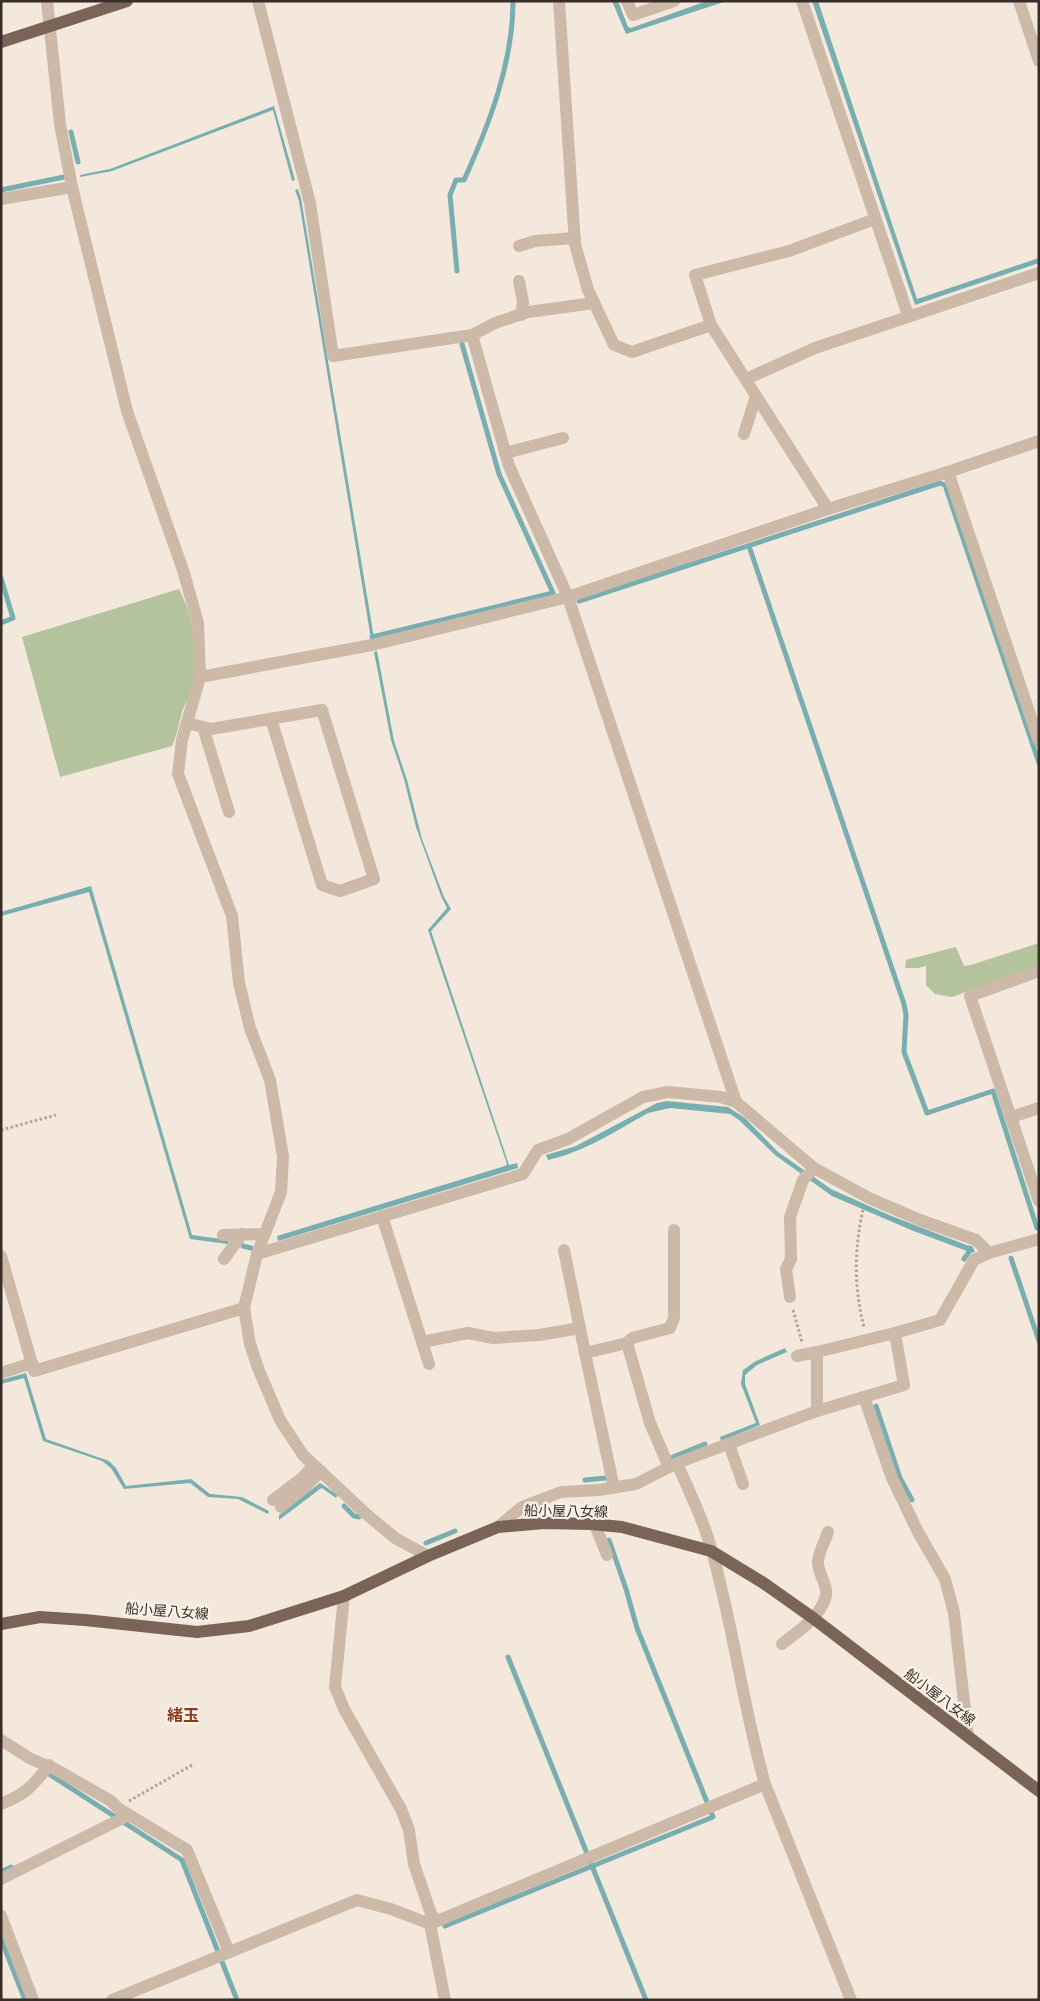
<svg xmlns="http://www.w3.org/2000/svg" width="1040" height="2001" font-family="Signika,'Noto Sans JP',sans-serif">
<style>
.green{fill:#b4c39b}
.water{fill:#79aeb1}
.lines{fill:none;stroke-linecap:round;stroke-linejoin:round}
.stream{stroke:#79aeb1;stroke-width:5}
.path{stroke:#b8a291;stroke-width:3;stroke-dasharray:2.5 2.5;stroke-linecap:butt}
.minor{stroke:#ccb9a7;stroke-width:12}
.major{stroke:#7a6458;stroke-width:12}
.labels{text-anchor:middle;stroke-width:4.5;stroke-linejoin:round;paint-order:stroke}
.street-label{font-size:14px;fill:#382d28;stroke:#faf2e8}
.quarter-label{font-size:16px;font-weight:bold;fill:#8a3a1d;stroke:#faf2e8}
</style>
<rect width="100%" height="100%" fill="#f3e8db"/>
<!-- green -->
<g class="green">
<path d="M179,589C193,616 200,653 194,684C192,693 185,703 182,712C179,724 177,735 172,746L60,777L22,637Z"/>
<polygon points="1039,943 1039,965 952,997 935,994 926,985 926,966 918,968 905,968 906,960 956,947 964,966 971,965"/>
</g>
<!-- water -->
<g class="water">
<polygon points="612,1 618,1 628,27 631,28 707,1 727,1 626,34"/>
<polygon points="812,1 818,1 917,299 1039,258 1039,263 915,305"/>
<polygon points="274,106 295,180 292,181 273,110 112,171 80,177 80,175 110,169"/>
<polygon points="298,189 301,198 374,638 371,639 299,201 295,190"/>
<polygon points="377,651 394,741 407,780 422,839 444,897 451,909 431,931 509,1165 517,1163 518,1168 278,1241 277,1236 505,1166 507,1164 428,930 447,908 441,896 416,827 404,779 391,740 374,652"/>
<polygon points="91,886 192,1235 228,1240 228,1244 190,1239 89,892 1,916 1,912"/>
<path d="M667,1101L728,1107L745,1118L778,1152L831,1189L889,1215L969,1246H972L975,1252L970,1253L967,1251L911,1230L832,1196L775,1155L739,1120L730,1114L670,1108L648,1113C616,1131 584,1152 548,1160L546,1155L576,1146L657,1103Z"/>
<polygon points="785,1348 787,1352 757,1365 745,1375 745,1384 760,1425 721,1441 720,1437 756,1423 741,1384 743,1370 756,1361"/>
<polygon points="26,1373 46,1439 109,1461 116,1468 126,1486 191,1479 210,1494 242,1497 269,1511 268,1514 238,1499 208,1497 190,1483 124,1489 111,1468 102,1461 43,1441 24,1378 1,1384 1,1380"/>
<polygon points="320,1483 338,1495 336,1498 322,1488 320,1489 279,1520 279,1515"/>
</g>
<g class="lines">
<!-- stream -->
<g class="stream">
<polyline points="71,132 78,162"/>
<polyline points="1,190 64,177"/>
<path d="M457,271L450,195L456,180H464C489,125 513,63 513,1"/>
<polyline points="750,549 904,1004 906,1015 904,1052 927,1113 993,1091 1037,1228"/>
<polyline points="1,578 13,618 1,623"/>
<polyline points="579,601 940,483 945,485 1039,763"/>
<polyline points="372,637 553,593 499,474 462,344"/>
<polyline points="243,1246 251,1248"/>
<polyline points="1011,1258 1039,1341"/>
<polyline points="964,1259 971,1249 969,1248"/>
<polyline points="876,1406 900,1478 912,1500"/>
<polyline points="673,1457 705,1444"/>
<polyline points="585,1480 606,1478"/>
<polyline points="344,1506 354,1516 359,1517"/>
<polyline points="426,1543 455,1531"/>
<polyline points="508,1657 646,2000"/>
<polyline points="49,1774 182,1860 237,2000"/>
<polyline points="1,1872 11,1867"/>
<polyline points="445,1926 713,1817 637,1628 626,1589 609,1540"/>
<polyline points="1,1939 25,2000"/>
</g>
<!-- path -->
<g class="path">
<polyline points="1,1130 56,1115"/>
<path d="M863,1210C854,1249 854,1289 864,1327"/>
<polyline points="793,1310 802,1342"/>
<polyline points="129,1801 194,1764"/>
</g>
<!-- minor -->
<g class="minor">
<polyline points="47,1 60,124 72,187 127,411 183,570 198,623 200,677 182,740 178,774 232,916 239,983 250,1028 270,1080 283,1156 281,1192 257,1254 244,1308 250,1344 258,1368 280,1420 303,1455 365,1513 395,1538 428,1556"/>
<polyline points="258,1 310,203 333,356 472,335 509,466 568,597 736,1102"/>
<polyline points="559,1 575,244 588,290 614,345 632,352 711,325"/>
<polyline points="627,1 633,15 674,1"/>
<polyline points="802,1 908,315"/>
<polyline points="1019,1 1039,61"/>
<polyline points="1,199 72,187"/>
<polyline points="519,246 535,241 575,238"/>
<polyline points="519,281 523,302 521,315"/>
<polyline points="472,335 495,323 528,312 594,303"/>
<polyline points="746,379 815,348 1039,273"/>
<polyline points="744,434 756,396"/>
<polyline points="505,453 563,438"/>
<polyline points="948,472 1039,741"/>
<polyline points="828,509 711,325 695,275 789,251 875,219"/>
<polyline points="200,677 372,645 568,597 828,509 948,472 1039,441"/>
<polyline points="187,723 211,729 322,710 374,879 340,891 322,885 271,719"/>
<polyline points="203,727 229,812"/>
<polyline points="1039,971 970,996 1039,1201"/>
<polyline points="1011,1117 1039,1108"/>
<polyline points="382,1216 429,1364"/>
<polyline points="223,1235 265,1234"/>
<polyline points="564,1250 585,1353 627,1343"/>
<polyline points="257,1254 523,1174 538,1150 568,1139 643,1097 668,1092 721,1097 736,1102 814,1168 869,1198 920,1220 976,1240 989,1253"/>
<polyline points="1,1256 34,1371 244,1308"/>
<polyline points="224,1259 242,1234"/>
<polyline points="790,1297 786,1269 791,1259 790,1217 803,1180 814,1168"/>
<polyline points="422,1342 468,1333 493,1338 539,1335 580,1328"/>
<polyline points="585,1353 614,1488"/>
<polyline points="797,1356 817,1352"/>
<polyline points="1,1373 32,1363"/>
<polyline points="817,1411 817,1352 895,1333"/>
<polyline points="729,1444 743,1484"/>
<path d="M677,1463C688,1489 701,1515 709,1541C733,1621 742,1704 765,1784L851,2000"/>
<polyline points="669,1467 650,1423 627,1343 632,1338 670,1328 674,1318 674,1230"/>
<polyline points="273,1500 302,1478 313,1466"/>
<polyline points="281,1507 305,1487 321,1471"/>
<polyline points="595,1525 607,1555"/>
<polyline points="498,1527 522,1507 561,1492 599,1490 636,1484 677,1463 817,1411 864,1397"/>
<polyline points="344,1596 335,1687 344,1709 401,1809 409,1830 414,1864 431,1914 437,1921"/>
<path d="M782,1644C797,1632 818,1619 825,1599C830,1586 817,1574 818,1561C819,1552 825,1541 828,1532"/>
<polyline points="968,1737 954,1613 945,1579 918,1532 892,1478 864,1397 904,1385 895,1333 940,1320 974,1260 989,1253 1039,1239"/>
<polyline points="1,1740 31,1759 55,1769 111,1801 119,1809 187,1850 229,1952"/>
<path d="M1,1804C26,1794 33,1786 49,1765"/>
<polyline points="1,1879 129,1815"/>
<polyline points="1,1916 33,2000"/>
<polyline points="430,1924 445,2000"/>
<polyline points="112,2000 357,1900 391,1909 430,1924 765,1784"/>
</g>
<!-- major -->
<g class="major">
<polyline points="1,42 127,1"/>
<polyline points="1,1624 40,1617 85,1620 197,1632 249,1626 344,1596 428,1556 498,1527 544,1523 591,1524 622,1527 711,1551 762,1582 813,1618 1039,1791"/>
</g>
</g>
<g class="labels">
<!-- street labels -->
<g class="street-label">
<text transform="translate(566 1511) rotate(1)" y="5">船小屋八女線</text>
<text transform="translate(167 1611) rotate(4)" y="5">船小屋八女線</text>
<text transform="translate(940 1697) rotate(37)" y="5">船小屋八女線</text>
</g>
<!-- quarter labels -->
<g class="quarter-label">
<text x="183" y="1721">緒玉</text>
</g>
</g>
<!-- border -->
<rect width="1040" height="2001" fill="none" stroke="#382d28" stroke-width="5"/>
</svg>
